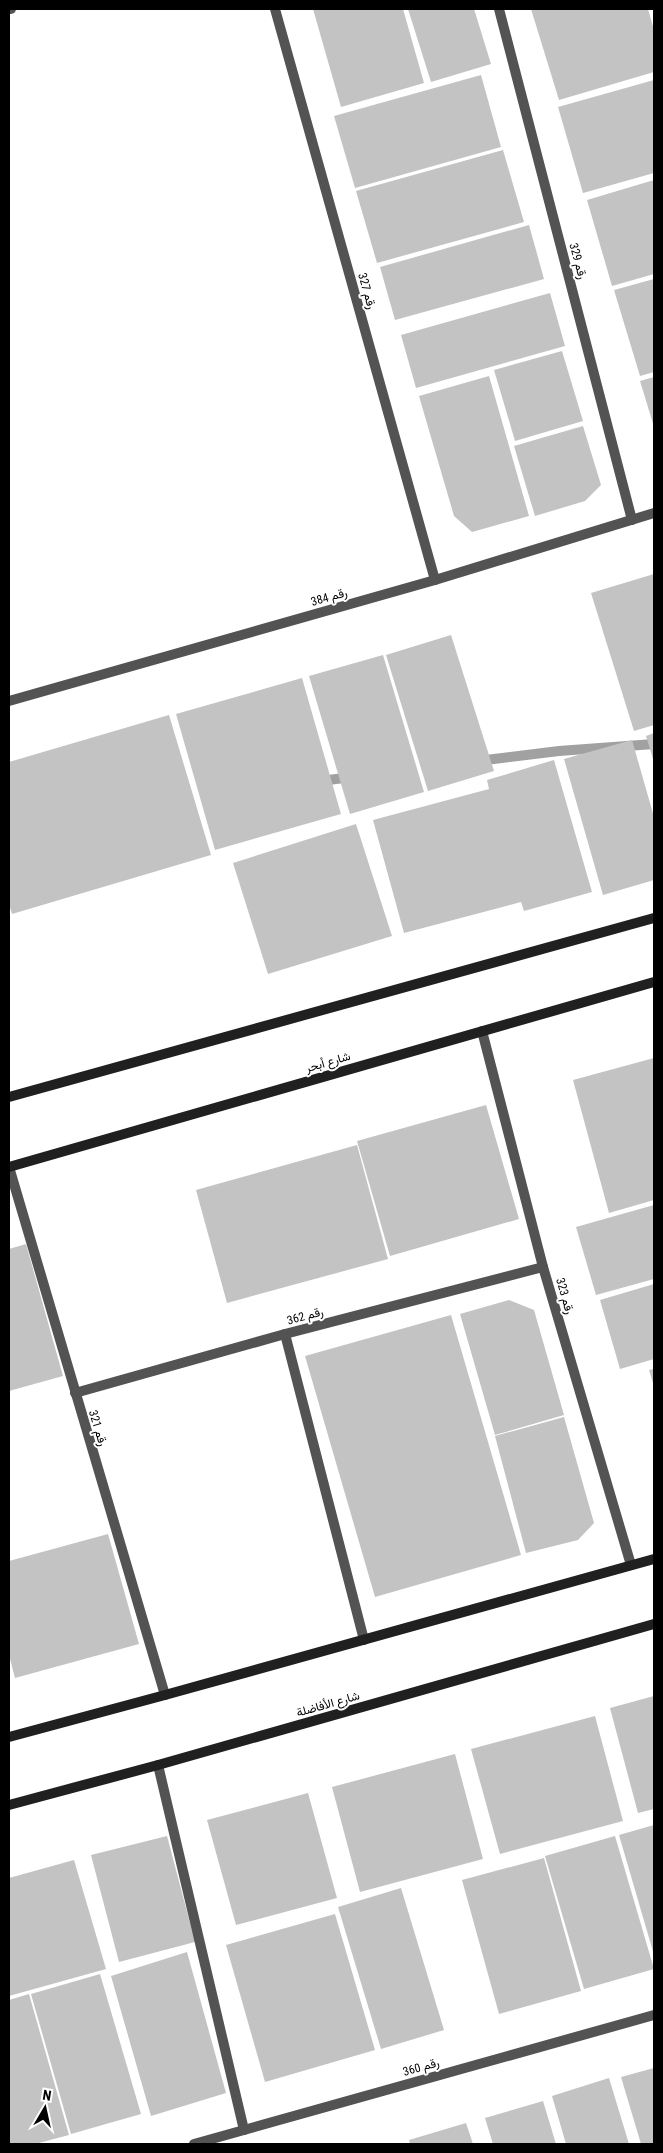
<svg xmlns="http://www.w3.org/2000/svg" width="663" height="2153" font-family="'Roboto Condensed',Vazirmatn,sans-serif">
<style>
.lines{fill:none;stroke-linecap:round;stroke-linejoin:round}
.stream{stroke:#a1a1a1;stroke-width:10}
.building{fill:#c3c3c3}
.street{stroke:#535353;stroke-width:10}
.secondary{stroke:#202020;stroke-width:10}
.labels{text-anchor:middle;stroke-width:4;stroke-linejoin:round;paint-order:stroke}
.street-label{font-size:12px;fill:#000;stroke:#fff}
</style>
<rect width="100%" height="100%" fill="#fff"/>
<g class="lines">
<!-- stream -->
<g class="stream">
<polyline points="478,761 559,751 654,744"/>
<polyline points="320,781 352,777"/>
</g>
</g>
<!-- building -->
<g class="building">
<polygon points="313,9 403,9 424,83 341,107"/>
<polygon points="408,9 474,9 491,64 431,82"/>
<polygon points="531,9 648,9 654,30 654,72 559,100"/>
<polygon points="481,75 501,147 355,188 334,116"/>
<polygon points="654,80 654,173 583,193 558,107"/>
<polygon points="503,150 524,222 377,263 356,191"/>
<polygon points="654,180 654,274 612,286 587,200"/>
<polygon points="529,225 544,279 395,320 380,267"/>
<polygon points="654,279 654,372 640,376 614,290"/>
<polygon points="550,293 565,346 416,388 401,335"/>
<polygon points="562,351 583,421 515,441 494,370"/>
<polygon points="489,376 529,516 472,532 454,516 419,396"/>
<polygon points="654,377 654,427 640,381"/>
<polygon points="583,426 601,485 585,501 535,516 514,446"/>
<polygon points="654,574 654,725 634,731 591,593"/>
<polygon points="451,635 494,771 428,791 386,655"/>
<polygon points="383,655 424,792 350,814 309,676"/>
<polygon points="302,678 341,814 215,850 176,714"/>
<polygon points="169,715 211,855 12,914 9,904 9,762"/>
<polygon points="654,733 654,762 646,736"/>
<polygon points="632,740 654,817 654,880 603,895 564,759"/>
<polygon points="554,760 592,892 524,911 521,902 404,933 373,820 489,789 487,780"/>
<polygon points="356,824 392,936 268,974 233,863"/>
<polygon points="654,1058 654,1200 609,1213 573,1080"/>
<polygon points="486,1105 519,1219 390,1256 357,1141"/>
<polygon points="357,1145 388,1259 227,1303 196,1190"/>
<polygon points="654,1205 654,1279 596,1295 576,1227"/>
<polygon points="26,1244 63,1376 9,1391 9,1249"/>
<polygon points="654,1284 654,1359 620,1369 600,1300"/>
<polygon points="509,1300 534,1310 564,1415 495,1435 460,1314"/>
<polygon points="451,1315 521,1555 375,1597 305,1356"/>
<polygon points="654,1369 654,1386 649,1370"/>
<polygon points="564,1417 594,1523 578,1540 526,1553 495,1436"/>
<polygon points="108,1534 139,1644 15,1678 9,1655 9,1561"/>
<polygon points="654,1696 654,1809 638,1813 610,1708"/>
<polygon points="595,1716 623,1821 500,1854 471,1749"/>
<polygon points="455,1754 483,1859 360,1892 332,1787"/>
<polygon points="308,1793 337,1898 236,1925 207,1820"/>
<polygon points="654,1825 654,1955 619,1835"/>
<polygon points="167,1836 195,1942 119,1962 91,1855"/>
<polygon points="615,1836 654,1969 584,1989 545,1856"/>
<polygon points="544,1858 581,1991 499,2014 462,1880"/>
<polygon points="74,1860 106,1969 9,1996 9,1878"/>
<polygon points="401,1888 444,2030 381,2049 338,1907"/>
<polygon points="335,1914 375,2050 265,2082 226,1945"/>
<polygon points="187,1952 226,2093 151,2116 111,1976"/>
<polygon points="100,1974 141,2114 71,2134 31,1994"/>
<polygon points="29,1994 69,2135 35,2144 9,2144 9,2000"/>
<polygon points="654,2068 654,2144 641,2144 621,2077"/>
<polygon points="609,2078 629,2144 566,2144 552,2096"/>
<polygon points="543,2101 556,2144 493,2144 485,2118"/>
<polygon points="466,2123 473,2144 410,2144 409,2140"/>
</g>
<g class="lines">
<!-- street -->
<g class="street">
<polyline points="9,9 11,9"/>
<polyline points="275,9 435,580"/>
<polyline points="499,9 632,520"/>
<polyline points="9,701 435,580 654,513"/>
<polyline points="482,1031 543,1267 631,1565"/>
<polyline points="9,1167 165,1695"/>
<polyline points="285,1334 364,1640"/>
<polyline points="75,1393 285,1334 543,1267"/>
<polyline points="158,1765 244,2130"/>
<polyline points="194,2144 654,2015"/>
</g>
<!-- secondary -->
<g class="secondary">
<polyline points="9,1097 654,918"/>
<polyline points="9,1167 654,982"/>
<polyline points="9,1737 165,1695 654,1559"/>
<polyline points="9,1805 158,1765 654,1624"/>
</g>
</g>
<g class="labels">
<!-- street labels -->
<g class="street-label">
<text transform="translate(578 261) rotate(75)" y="4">رقم 329</text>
<text transform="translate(367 291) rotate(74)" y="4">رقم 327</text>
<text transform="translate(329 597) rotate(-16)" y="4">رقم 384</text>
<text transform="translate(328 1062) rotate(-16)" y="4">شارع أبحر</text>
<text transform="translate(565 1296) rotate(74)" y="4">رقم 323</text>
<text transform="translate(305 1316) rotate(-15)" y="4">رقم 362</text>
<text transform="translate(98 1428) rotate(73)" y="4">رقم 321</text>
<text transform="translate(328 1704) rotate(-16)" y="4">شارع الأفاضلة</text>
<text transform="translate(421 2067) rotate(-16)" y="4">رقم 360</text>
</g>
</g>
<!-- border -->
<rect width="663" height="2153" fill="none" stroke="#000000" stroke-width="20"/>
<!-- north arrow -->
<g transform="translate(45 2108) rotate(9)" stroke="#ffffff" stroke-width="4" paint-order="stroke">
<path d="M0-4L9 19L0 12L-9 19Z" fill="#000000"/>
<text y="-8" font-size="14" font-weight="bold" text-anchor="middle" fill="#000000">N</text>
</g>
</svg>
